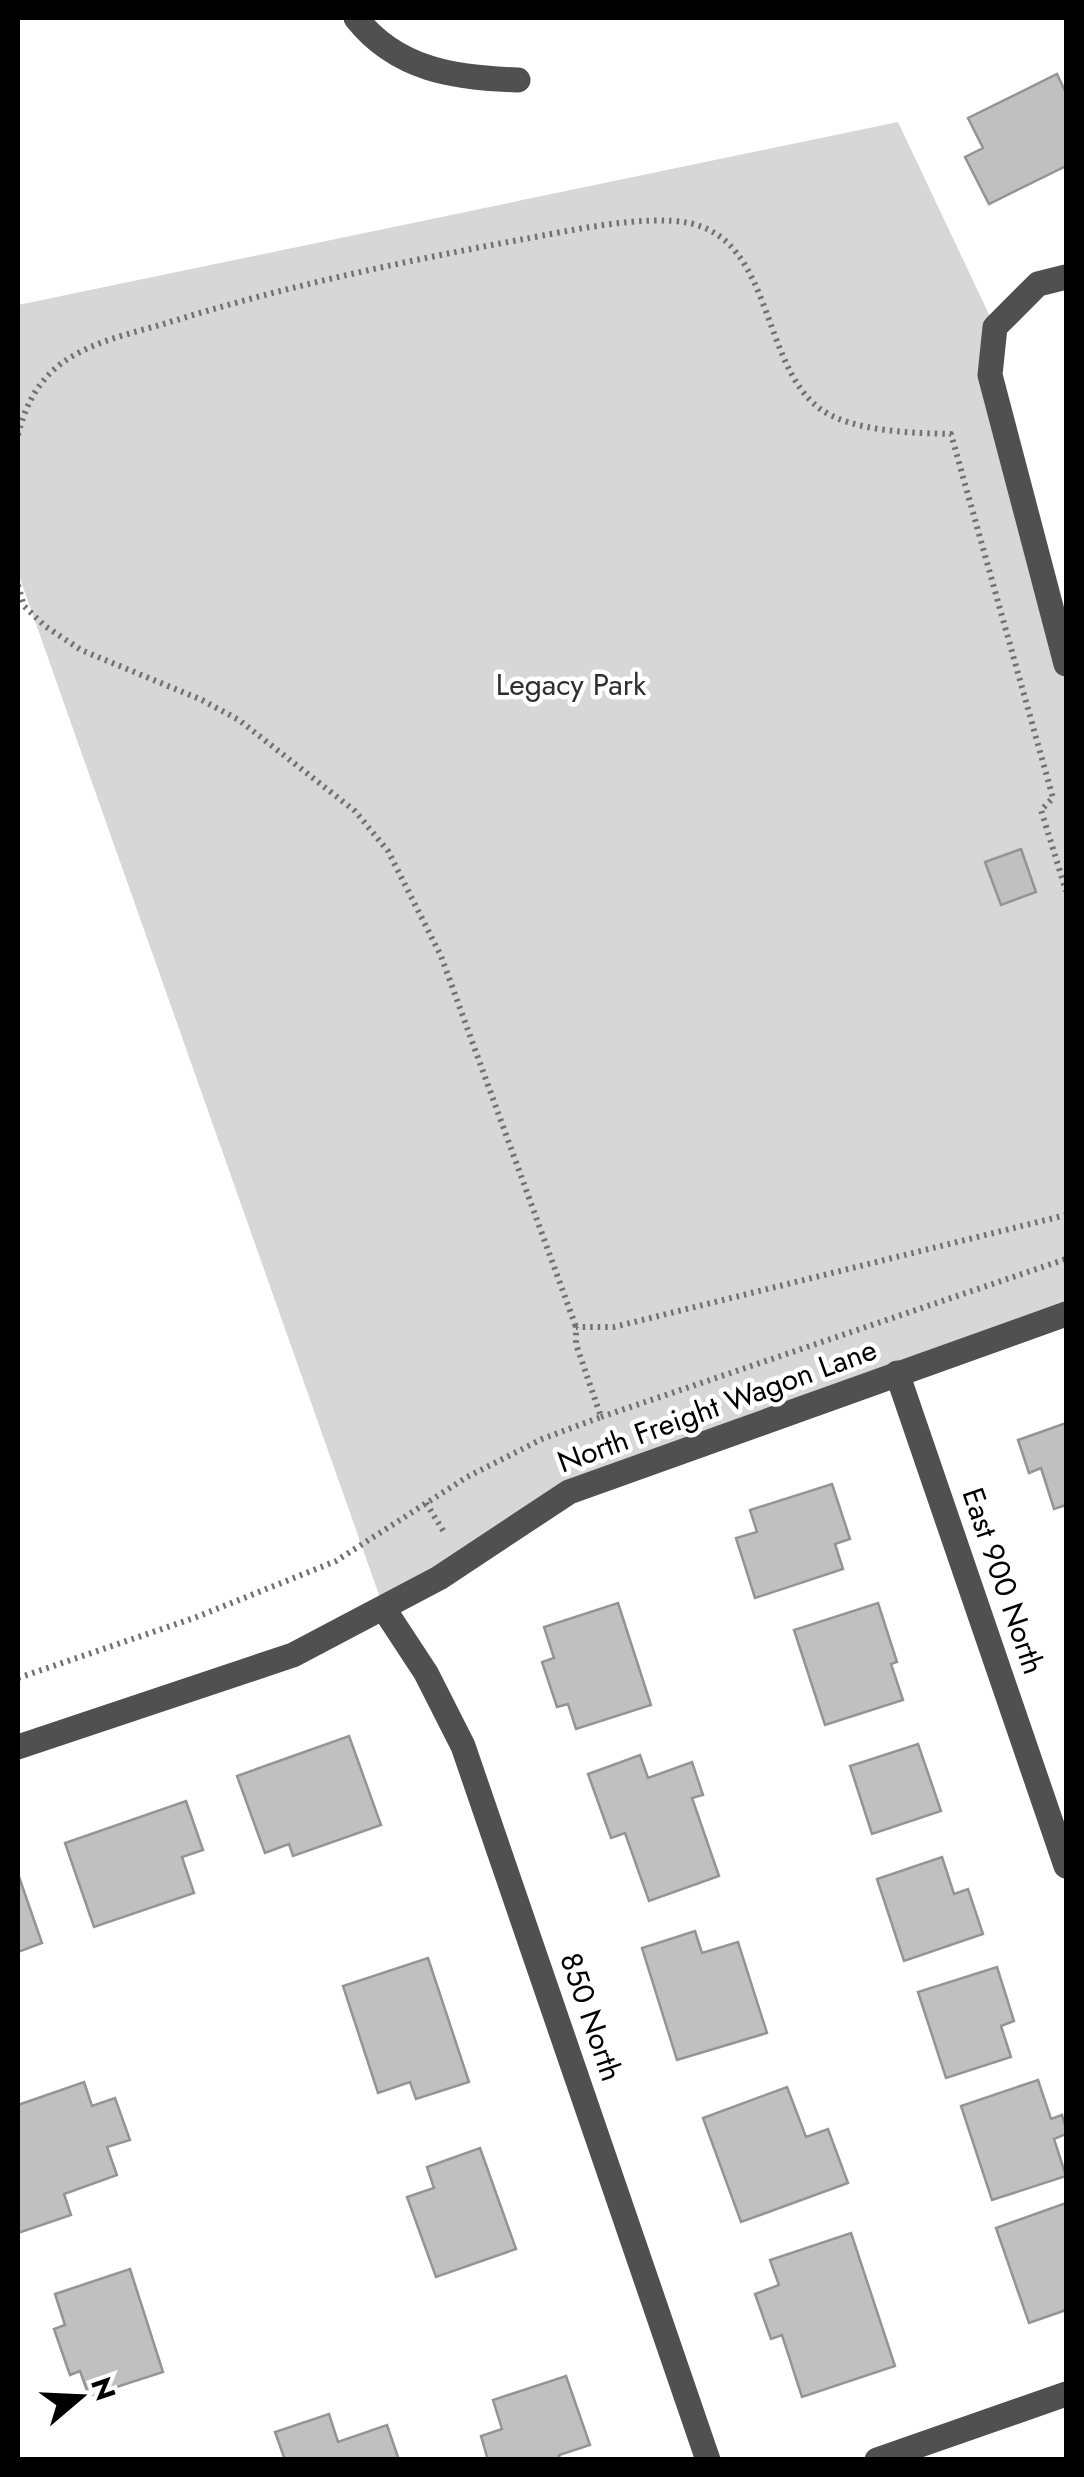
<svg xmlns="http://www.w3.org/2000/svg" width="1084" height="2477" font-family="Jost,sans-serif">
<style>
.green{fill:#d7d7d7}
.building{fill:#c0c0c0;stroke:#949494;stroke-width:2.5}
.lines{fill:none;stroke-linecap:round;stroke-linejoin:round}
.path{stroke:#727272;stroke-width:6;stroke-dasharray:2.5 5;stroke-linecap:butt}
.minor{stroke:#505050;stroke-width:25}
.labels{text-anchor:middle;stroke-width:9;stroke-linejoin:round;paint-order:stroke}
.park-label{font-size:30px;fill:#2e2e2e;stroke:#fff}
.street-label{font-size:30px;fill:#000;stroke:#fff}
</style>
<rect width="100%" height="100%" fill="#fff"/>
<!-- green -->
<polygon class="green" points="898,122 995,327 990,375 1066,664 1066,1318 569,1492 384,1609 18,573 18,305"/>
<!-- building -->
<g class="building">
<polygon points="1057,74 1066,93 1066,166 989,204 965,157 983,148 968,118"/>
<polygon points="1021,849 1036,892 1001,905 985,862"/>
<polygon points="1066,1423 1066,1505 1054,1509 1041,1468 1029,1473 1018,1440"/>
<polygon points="832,1484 850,1539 835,1544 843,1569 755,1598 736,1538 757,1532 750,1510"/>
<polygon points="618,1603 651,1705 576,1729 568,1704 557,1707 542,1662 554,1658 544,1627"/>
<polygon points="878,1603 897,1662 891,1664 903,1700 825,1725 794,1630"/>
<polygon points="349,1736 381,1825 293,1856 289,1844 265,1853 237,1776"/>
<polygon points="918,1744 941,1811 872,1834 850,1766"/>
<polygon points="640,1755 648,1778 692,1762 703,1795 692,1798 719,1876 649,1901 625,1833 611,1838 588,1774"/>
<polygon points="186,1801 203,1850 182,1857 194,1893 94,1927 65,1843"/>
<polygon points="942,1857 954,1894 968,1889 983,1934 904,1961 877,1879"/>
<polygon points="18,1874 42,1943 18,1952"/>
<polygon points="695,1931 702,1953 738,1942 767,2033 677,2060 642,1948"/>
<polygon points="428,1958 469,2082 416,2099 410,2082 378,2093 343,1986"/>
<polygon points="997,1967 1014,2021 1001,2026 1011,2057 946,2078 918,1992"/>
<polygon points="1038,2080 1051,2119 1062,2115 1066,2129 1066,2134 1054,2139 1066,2176 992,2200 961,2106"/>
<polygon points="84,2082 92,2106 115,2098 130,2140 107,2147 117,2175 64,2194 71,2215 18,2233 18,2105"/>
<polygon points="787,2087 806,2137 828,2129 848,2183 741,2222 703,2118"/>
<polygon points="480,2148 516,2249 436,2277 407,2197 434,2188 427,2167"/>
<polygon points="1066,2203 1066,2310 1029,2323 996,2228"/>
<polygon points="851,2233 895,2366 802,2397 782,2335 771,2339 755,2294 779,2285 770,2260"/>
<polygon points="130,2269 163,2372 89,2396 80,2371 70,2375 54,2329 65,2325 55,2294"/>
<polygon points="566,2376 590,2445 559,2455 560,2460 488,2460 481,2436 502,2429 493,2400"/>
<polygon points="329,2414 338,2442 387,2425 399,2460 285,2460 275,2432"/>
</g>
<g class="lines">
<!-- path -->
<g class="path">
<path d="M18,435C26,402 41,375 71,357C101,339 137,332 170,322C286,286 405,261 524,239C568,231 645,214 689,223C773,240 761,364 819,408C851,432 913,433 951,434L1053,798L1041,810L1066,891"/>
<polyline points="18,585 24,606 45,626 81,650 202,700 239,720 355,811 388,851 441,956 576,1327"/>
<polyline points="601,1417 1066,1259"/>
<polyline points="426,1503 444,1532"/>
<polyline points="18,1678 194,1618 336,1561 467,1477 542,1439 601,1417 576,1344 576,1327 614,1327 1066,1215"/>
</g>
<!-- minor -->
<g class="minor">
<path d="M356,18C397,70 455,78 518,80"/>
<polyline points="1066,277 1038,284 995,327 990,375 1066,664"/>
<polyline points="897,1373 1066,1866"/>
<polyline points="384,1609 426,1673 463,1746 708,2460"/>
<polyline points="18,1747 293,1655 439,1578 569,1492 1066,1314"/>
<polyline points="877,2460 1066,2394"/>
</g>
</g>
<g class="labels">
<!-- park labels -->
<g class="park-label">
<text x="571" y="695">Legacy Park</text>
</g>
<!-- street labels -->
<g class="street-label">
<text transform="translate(717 1406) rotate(-20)" y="10">North Freight Wagon Lane</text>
<text transform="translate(1003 1581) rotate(71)" y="10">East 900 North</text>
<text transform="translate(591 2017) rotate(71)" y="10">850 North</text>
</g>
</g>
<!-- border -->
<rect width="1084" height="2477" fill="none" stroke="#000000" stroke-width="40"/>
<!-- north arrow -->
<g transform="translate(80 2397) rotate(71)" stroke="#ffffff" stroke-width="8" paint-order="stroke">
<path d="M0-8L18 38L0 25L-18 38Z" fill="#000000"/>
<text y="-15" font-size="28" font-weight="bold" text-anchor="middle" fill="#000000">N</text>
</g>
</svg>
